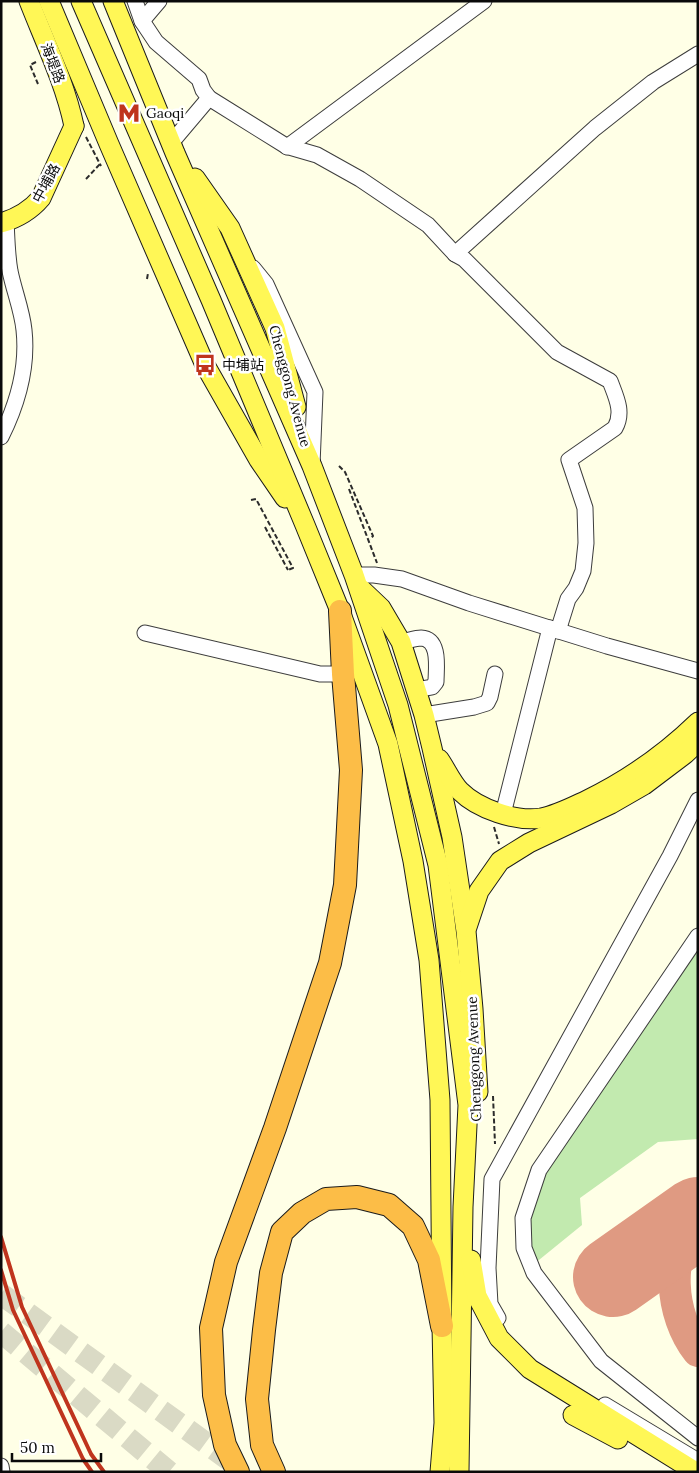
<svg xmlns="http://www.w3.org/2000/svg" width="699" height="1473" font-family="Lora,'Noto Sans SC',serif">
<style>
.green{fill:#c2eaaf}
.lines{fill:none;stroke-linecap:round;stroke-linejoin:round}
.taxiway{stroke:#df9a82;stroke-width:32}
.runway{stroke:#df9a82;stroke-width:80}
.highway-tunnel{stroke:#dadac5;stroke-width:22;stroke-dasharray:22 11;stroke-linecap:butt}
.minor-casing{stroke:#3d3d3d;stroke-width:17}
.major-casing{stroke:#1b1b1b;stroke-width:21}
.highway-casing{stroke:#1b1b1b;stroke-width:24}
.path{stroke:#2c2c2c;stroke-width:2;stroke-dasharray:5 2.5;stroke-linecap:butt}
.minor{stroke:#fff;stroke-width:15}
.major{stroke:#fff756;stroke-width:19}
.highway{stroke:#fcbd47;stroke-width:22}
.rail{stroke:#bf341d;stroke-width:4}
.labels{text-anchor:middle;stroke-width:5;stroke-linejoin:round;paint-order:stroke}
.street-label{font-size:14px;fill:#0a0a0a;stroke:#fff}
.poi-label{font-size:14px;fill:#0a0a0a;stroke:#fff;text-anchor:start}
</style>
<rect width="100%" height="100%" fill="#ffffe6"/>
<!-- green -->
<polygon class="green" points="698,948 698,1139 658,1142 580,1198 582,1225 534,1264 527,1220 554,1151"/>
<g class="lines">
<!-- taxiway -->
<path class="taxiway" d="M698,1219C664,1253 670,1315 698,1351"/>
<!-- runway -->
<polyline class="runway" points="613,1277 698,1217"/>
<!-- highway-tunnel -->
<g class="highway-tunnel">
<polyline points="1,1294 240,1468"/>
<polyline points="1,1332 169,1472"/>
</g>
<!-- minor casing -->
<g class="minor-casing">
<g id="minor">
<polyline points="135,1 142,21 156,42 199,79 203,90 209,98 171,143"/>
<polyline points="142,21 159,1"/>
<path d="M209,98L286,146L317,155L360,179L428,225L455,254L464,259L557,352L610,381C616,397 624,412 615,428L569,460L585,508L586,543L583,571L576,588L568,599L558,631"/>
<polyline points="287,147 484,1"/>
<polyline points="455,254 595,128 653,82 698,54"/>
<polyline points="253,268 266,284 315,392 312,465"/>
<path d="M1,437C17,405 28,367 24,330C22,310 14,291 10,271C7,254 7,238 6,221"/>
<polyline points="354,575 374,575 402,579 469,603 607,646 698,671"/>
<polyline points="145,633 320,674 343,674"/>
<path d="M401,642C408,641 415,638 421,638C441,639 436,669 436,682L432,687L416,690"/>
<polyline points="424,715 474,707 487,703 490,697 495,674"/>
<polyline points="503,814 550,628"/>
<polyline points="698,936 539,1170 523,1218 524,1248 534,1273 601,1361 698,1438"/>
<polyline points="498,1318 490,1304 488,1268 492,1179 670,856 698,800"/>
<polyline points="605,1405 698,1461"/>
<polyline points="1,1466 2,1472"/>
</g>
</g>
<!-- major casing -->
<g class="major-casing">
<g id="major">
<path d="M29,1C45,42 65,83 74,126"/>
<polyline points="49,1 109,144 205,365 259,460 285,498"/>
<polyline points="81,1 211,300 305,525 340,611 388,744 413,861 429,960 440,1100 442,1326 444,1423 440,1472"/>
<polyline points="113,1 175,153 312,466 354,575 398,705 438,865 468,1105 463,1207 459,1472"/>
<polyline points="195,178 230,228 275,328 296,407"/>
<path d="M1,223C18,218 30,211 41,198L74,126"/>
<polyline points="361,589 381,608 401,642 424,715 432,748 452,837 466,931 473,1009 478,1092"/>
<path d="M439,759C446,769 452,783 460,791C478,809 516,822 541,818C557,815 572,807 587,800C628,780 665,754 698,722"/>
<polyline points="467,927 479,891 500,861 529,843 611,804 644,785 685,754 698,742"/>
<polyline points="471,1260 477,1296 499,1338 530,1369 696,1472"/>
<polyline points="573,1415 618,1439"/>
</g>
</g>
<!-- highway casing -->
<g class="highway-casing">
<g id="highway">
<polyline points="238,1472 225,1445 214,1395 211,1328 226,1262 275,1128 330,963 345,885 351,770 343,674 340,611"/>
<polyline points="274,1472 262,1445 257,1399 264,1330 271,1273 282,1232 302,1213 326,1199 357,1197 389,1205 413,1226 429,1260 442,1326"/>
</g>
</g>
<!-- path -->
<g class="path">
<polyline points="36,62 30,65 38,84"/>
<polyline points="86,137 101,166"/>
<polyline points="86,179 100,164"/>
<polyline points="147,279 148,273"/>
<polyline points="339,466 345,472 373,536 370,539"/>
<polyline points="349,489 377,563"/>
<polyline points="251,500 256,499 293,568 288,570"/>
<polyline points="265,527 288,570"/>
<polyline points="494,827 499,844"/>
<polyline points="493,1096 495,1144"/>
</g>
<!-- minor -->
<use href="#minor" class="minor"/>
<!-- major -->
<use href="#major" class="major"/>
<!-- highway -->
<use href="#highway" class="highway"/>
<!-- rail -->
<g class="rail">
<polyline points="1,1237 22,1307 91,1454 104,1472"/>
<polyline points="1,1270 13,1310 83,1459 92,1472"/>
</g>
</g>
<!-- icons -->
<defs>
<g id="metro-bare" transform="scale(1.725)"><path d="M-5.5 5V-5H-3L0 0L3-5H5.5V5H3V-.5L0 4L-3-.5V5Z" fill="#bf341d" stroke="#fff" stroke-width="2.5" paint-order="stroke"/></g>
<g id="bus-bare" transform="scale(1.725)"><path d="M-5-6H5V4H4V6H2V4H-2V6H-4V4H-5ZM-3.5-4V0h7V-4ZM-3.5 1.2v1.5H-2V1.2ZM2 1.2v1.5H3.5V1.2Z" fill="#bf341d" stroke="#fff" stroke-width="2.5" paint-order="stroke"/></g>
</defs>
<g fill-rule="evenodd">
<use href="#metro-bare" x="129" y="113"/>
<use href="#bus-bare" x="205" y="365"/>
</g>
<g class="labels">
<!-- street labels -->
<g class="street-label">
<text transform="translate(53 63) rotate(69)" y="5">海堤路</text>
<text transform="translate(46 183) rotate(-62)" y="5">中埔路</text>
<text transform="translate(290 386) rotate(75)" y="5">Chenggong Avenue</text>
<text transform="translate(474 1059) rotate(-92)" y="5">Chenggong Avenue</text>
</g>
<!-- poi labels -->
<g class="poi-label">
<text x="146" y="118">Gaoqi</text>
<text x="222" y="370">中埔站</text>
</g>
</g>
<!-- border -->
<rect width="699" height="1473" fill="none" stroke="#0a0a0a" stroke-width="5"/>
<!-- scale -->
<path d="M12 1453v8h89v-8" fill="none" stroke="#0a0a0a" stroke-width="2.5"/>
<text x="20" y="1453" font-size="15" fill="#0a0a0a" stroke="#ffffff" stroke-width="4" paint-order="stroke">50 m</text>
</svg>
